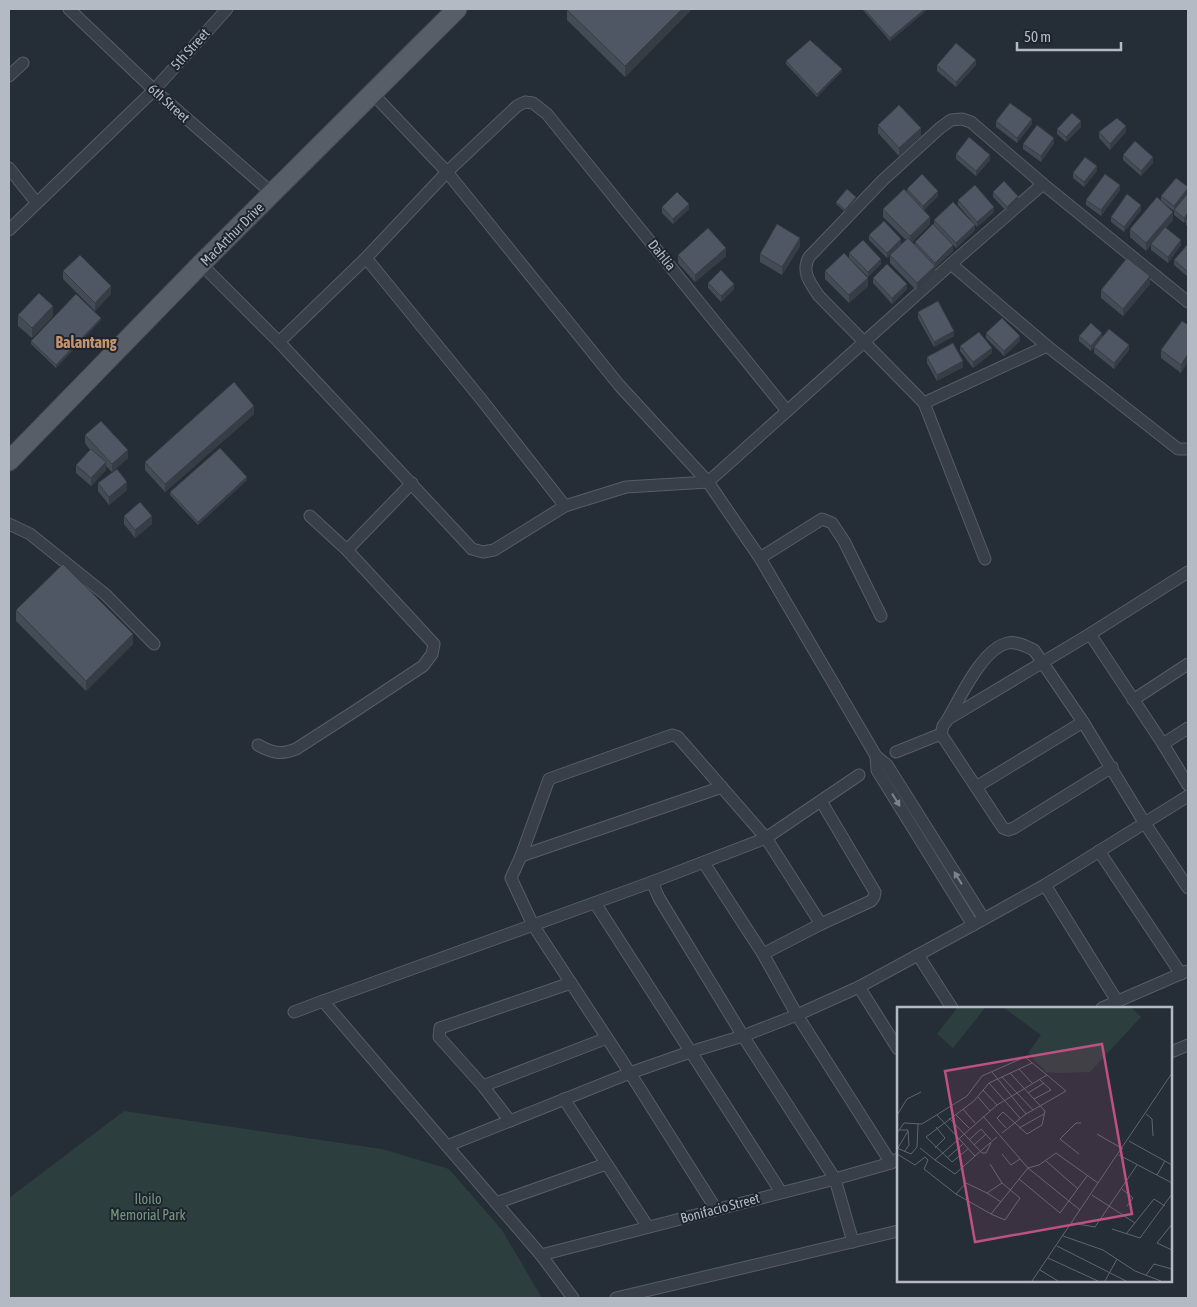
<svg xmlns="http://www.w3.org/2000/svg" width="1197" height="1307" font-family="'Asap Condensed',sans-serif">
<style>
.green{fill:#2d3e3e}
.lines{fill:none;stroke-linecap:round;stroke-linejoin:round}
.minor-casing{stroke:#575d66;stroke-width:13}
.primary-casing{stroke:#424851;stroke-width:21}
.minor{stroke:#383f48;stroke-width:11}
.primary{stroke:#575e68;stroke-width:19}
.wall{fill:#434b55}
.shaded-wall{fill:#373d45}
.building{fill:#4e5763;stroke:#373d45}
.oneway{fill:#7c838c}
.labels{text-anchor:middle;stroke-width:4;stroke-linejoin:round;paint-order:stroke}
.street-label{font-size:14px;fill:#b4bac4;stroke:#1e242d}
.park-label{font-size:14px;fill:#75977d;stroke:#1e242d}
.quarter-label{font-size:16px;font-weight:bold;fill:#c5946d;stroke:#1e242d}
.inset-road{fill:none;stroke:#5e656f;stroke-width:1}
.view{fill:#bd5180;fill-opacity:0.15;stroke:#bd5180;stroke-width:2.5}
.inset-edge{fill:none;stroke:#b4bac4;stroke-width:2.5}
</style>
<rect width="100%" height="100%" fill="#252d37"/>
<!-- green -->
<polygon class="green" points="124,1111 382,1149 449,1169 502,1230 542,1298 9,1298 9,1198"/>
<g class="lines">
<!-- minor casing -->
<g class="minor-casing">
<g id="minor">
<polyline points="69,9 154,90 272,193"/>
<polyline points="9,76 23,63"/>
<polyline points="373,94 447,172 619,385 708,482 760,558 876,756 887,765 984,919"/>
<polyline points="9,168 36,202"/>
<polyline points="9,230 154,90 227,9"/>
<polyline points="366,258 481,399 565,506"/>
<polyline points="201,264 279,342 472,549 483,552 494,550 565,506 626,487 708,482 951,264 1043,184 1188,302"/>
<polyline points="951,264 1047,346"/>
<polyline points="279,342 366,258 447,172 517,106 525,102 533,103 547,114 787,411"/>
<polyline points="924,403 1047,346 1178,449 1188,449"/>
<polyline points="9,524 30,534 106,595 154,644"/>
<polyline points="347,550 412,483"/>
<polyline points="760,558 822,519 832,523 844,541 881,616"/>
<path d="M985,559L924,403L819,296C810,283 801,272 809,257L883,180L940,128L951,120L962,119L971,122L1043,184"/>
<polyline points="1090,634 1188,572"/>
<polyline points="1133,700 1188,664"/>
<path d="M949,717C961,696 983,648 1008,643C1017,641 1027,647 1034,650L1083,722L1144,822L1188,888"/>
<polyline points="941,734 1003,828 1008,830 1014,828 1112,767"/>
<polyline points="1163,744 1188,728"/>
<path d="M258,745C272,753 281,755 296,749L355,711L423,666L432,654L434,644L347,550L310,516"/>
<polyline points="896,752 941,734 943,726 948,719 1090,634 1163,744 1188,785"/>
<polyline points="876,756 877,770 973,925"/>
<polyline points="976,787 1083,722"/>
<polyline points="1099,851 1181,974"/>
<polyline points="521,856 722,787"/>
<polyline points="704,863 763,954 797,1015 891,1163"/>
<polyline points="652,882 323,1001 447,1146 630,1073 690,1052 743,1036 797,1015 859,987 984,919 1045,885 1188,796"/>
<polyline points="1045,885 1117,1001"/>
<polyline points="595,903 781,1192"/>
<polyline points="763,954 821,924"/>
<polyline points="918,955 952,1008"/>
<polyline points="859,987 898,1049"/>
<polyline points="1102,1008 1187,971"/>
<polyline points="294,1012 323,1001"/>
<polyline points="1171,1052 1188,1045"/>
<polyline points="483,1086 607,1038"/>
<polyline points="564,1099 648,1227"/>
<polyline points="510,1121 483,1086 439,1037 440,1028 571,983"/>
<polyline points="447,1146 541,1255 573,1298"/>
<polyline points="496,1203 606,1164"/>
<polyline points="716,1209 630,1073 533,925 511,878 521,856 549,779 672,735 678,737 766,838 821,924 871,901 874,897 875,892 821,801"/>
<polyline points="853,1242 835,1179 743,1036 659,898 652,882 766,838 859,775"/>
<polyline points="541,1255 835,1179 891,1163 898,1159"/>
<polyline points="616,1298 898,1231"/>
</g>
</g>
<!-- primary casing -->
<g class="primary-casing">
<polyline id="primary" points="9,461 201,264 457,9"/>
</g>
<!-- minor -->
<use href="#minor" class="minor"/>
<!-- primary -->
<use href="#primary" class="primary"/>
</g>
<!-- wall -->
<g class="wall">
<polygon points="692,9 625,77 567,20 567,10"/>
<polygon points="862,9 928,9 890,41"/>
<polygon points="786,61 842,71 817,97 786,64"/>
<polygon points="937,65 976,65 956,87 937,71"/>
<polygon points="996,121 1032,124 1017,143 996,127"/>
<polygon points="878,125 921,136 899,156 878,133"/>
<polygon points="1081,127 1066,142 1057,134 1057,129"/>
<polygon points="1099,132 1126,132 1110,150 1099,138"/>
<polygon points="1054,143 1041,162 1023,149 1023,144"/>
<polygon points="956,154 990,160 976,176 956,159"/>
<polygon points="1123,155 1153,163 1141,176 1123,160"/>
<polygon points="1097,171 1084,187 1073,178 1073,173"/>
<polygon points="1188,187 1188,227 1186,225 1186,221 1184,223 1174,215 1174,211 1161,201 1173,220 1166,228 1181,245 1168,263 1151,250 1151,245 1146,251 1130,237 1130,229 1161,201 1161,196"/>
<polygon points="907,189 938,196 924,210 930,224 912,242 915,245 915,242 953,251 935,268 935,274 917,291 890,263 890,255 906,240 883,217 883,209 907,192"/>
<polygon points="1120,190 1101,216 1086,205 1086,200"/>
<polygon points="993,192 1018,201 1007,212 993,197"/>
<polygon points="856,199 845,212 836,204 836,202"/>
<polygon points="958,200 994,212 977,227 975,225 975,230 956,248 934,225 934,220 971,220 958,205"/>
<polygon points="662,207 689,209 673,224 662,213"/>
<polygon points="1141,210 1124,232 1111,222 1111,217"/>
<polygon points="869,235 901,244 887,258 869,240"/>
<polygon points="1188,244 1188,277 1174,265 1174,260"/>
<polygon points="800,246 782,275 760,262 760,254"/>
<polygon points="849,253 881,264 868,277 849,258"/>
<polygon points="678,255 726,256 695,282 678,263"/>
<polygon points="63,271 111,294 95,311 63,279"/>
<polygon points="825,271 868,286 849,303 825,279"/>
<polygon points="873,278 907,289 892,304 873,283"/>
<polygon points="708,283 734,289 721,302 708,288"/>
<polygon points="1150,284 1123,316 1101,298 1101,290"/>
<polygon points="918,312 954,336 934,347 918,318"/>
<polygon points="18,315 53,316 32,338 18,326"/>
<polygon points="101,320 56,368 31,344 31,341"/>
<polygon points="1182,321 1181,373 1161,358 1161,350"/>
<polygon points="986,333 1020,341 1004,356 986,338"/>
<polygon points="1079,336 1102,338 1129,350 1114,369 1094,353 1094,347 1095,346 1091,351 1079,341"/>
<polygon points="960,346 992,353 973,368 960,351"/>
<polygon points="927,357 963,367 937,381 927,363"/>
<polygon points="254,414 165,492 145,470 145,462"/>
<polygon points="85,435 128,458 112,472 106,466 106,470 91,486 76,473 76,465 90,450 85,443"/>
<polygon points="247,480 198,525 170,495 170,492"/>
<polygon points="98,483 127,490 109,505 98,491"/>
<polygon points="124,516 152,524 135,538 124,524"/>
<polygon points="16,610 133,644 86,691 16,621"/>
</g>
<!-- shaded-wall -->
<g class="shaded-wall">
<polygon points="682,9 692,9 625,77 625,66"/>
<polygon points="925,9 928,9 890,41 890,38"/>
<polygon points="976,60 976,65 956,87 956,82"/>
<polygon points="842,69 842,71 817,97 817,94"/>
<polygon points="1032,119 1032,124 1017,143 1017,138"/>
<polygon points="1081,121 1081,127 1066,142 1066,137"/>
<polygon points="1126,126 1126,132 1110,150 1110,144"/>
<polygon points="921,128 921,136 899,156 899,148"/>
<polygon points="1054,138 1054,143 1041,162 1041,156"/>
<polygon points="990,155 990,160 976,176 976,171"/>
<polygon points="1153,157 1153,163 1141,176 1141,171"/>
<polygon points="1097,166 1097,171 1084,187 1084,182"/>
<polygon points="1120,185 1120,190 1101,216 1101,210"/>
<polygon points="1188,188 1188,194 1174,212 1174,206"/>
<polygon points="938,191 938,196 923,211 923,206"/>
<polygon points="1018,196 1018,201 1007,212 1007,207"/>
<polygon points="856,197 856,199 845,212 845,210"/>
<polygon points="689,204 689,209 673,224 673,219"/>
<polygon points="1141,205 1141,210 1124,232 1124,227"/>
<polygon points="994,207 994,212 977,227 977,222"/>
<polygon points="1173,212 1173,220 1146,251 1146,243"/>
<polygon points="1188,213 1188,218 1184,223 1184,218"/>
<polygon points="930,217 930,224 910,244 910,236"/>
<polygon points="975,225 975,230 956,248 956,243"/>
<polygon points="800,238 800,246 782,275 782,267"/>
<polygon points="901,239 901,244 887,258 887,253"/>
<polygon points="1181,240 1181,245 1168,263 1168,257"/>
<polygon points="953,245 953,251 935,268 935,274 917,291 917,283 935,266 935,263"/>
<polygon points="726,248 726,256 695,282 695,275"/>
<polygon points="881,259 881,264 868,277 868,272"/>
<polygon points="1150,276 1150,284 1123,316 1123,309"/>
<polygon points="868,278 868,286 849,303 849,295"/>
<polygon points="734,284 734,289 721,302 721,296"/>
<polygon points="907,284 907,289 892,304 892,298"/>
<polygon points="111,286 111,294 95,311 95,303"/>
<polygon points="53,306 53,316 32,338 32,328"/>
<polygon points="101,318 101,320 56,368 56,365"/>
<polygon points="954,331 954,336 934,347 934,342"/>
<polygon points="1102,333 1102,338 1091,351 1091,346"/>
<polygon points="1020,336 1020,341 1004,356 1004,351"/>
<polygon points="1129,345 1129,350 1114,369 1114,363"/>
<polygon points="992,348 992,353 973,368 973,362"/>
<polygon points="1188,354 1188,362 1181,373 1181,365"/>
<polygon points="963,361 963,367 937,381 937,375"/>
<polygon points="254,406 254,414 165,492 165,484"/>
<polygon points="128,450 128,458 112,472 112,464"/>
<polygon points="106,462 106,470 91,486 91,478"/>
<polygon points="247,477 247,480 198,525 198,522"/>
<polygon points="127,482 127,490 109,505 109,497"/>
<polygon points="152,516 152,524 135,538 135,530"/>
<polygon points="133,634 133,644 86,691 86,681"/>
</g>
<!-- building -->
<g class="building">
<polygon points="568,9 682,9 625,66 567,10"/>
<polygon points="864,9 925,9 890,38"/>
<polygon points="810,40 842,69 817,94 786,61"/>
<polygon points="956,43 976,60 956,82 937,65"/>
<polygon points="1010,103 1032,119 1017,138 996,121"/>
<polygon points="899,105 921,128 899,148 878,125"/>
<polygon points="1072,113 1081,121 1066,137 1057,129"/>
<polygon points="1117,118 1126,126 1110,144 1099,132"/>
<polygon points="1037,125 1054,138 1041,156 1023,144"/>
<polygon points="969,137 990,155 976,171 956,154"/>
<polygon points="1135,141 1153,157 1141,171 1123,155"/>
<polygon points="1085,157 1097,166 1084,182 1073,173"/>
<polygon points="922,174 938,191 923,206 907,189"/>
<polygon points="1105,174 1120,185 1101,210 1086,200"/>
<polygon points="1176,178 1188,187 1188,188 1174,206 1161,196"/>
<polygon points="1004,181 1018,196 1007,207 993,192"/>
<polygon points="975,185 994,207 977,222 958,200"/>
<polygon points="847,189 856,197 845,210 836,202"/>
<polygon points="904,189 930,217 910,236 883,209"/>
<polygon points="677,192 689,204 673,219 662,207"/>
<polygon points="1188,193 1188,213 1184,218 1174,210"/>
<polygon points="1127,194 1141,205 1124,227 1111,217"/>
<polygon points="1157,197 1173,212 1146,243 1130,229"/>
<polygon points="953,202 975,225 956,243 934,220"/>
<polygon points="884,221 901,239 887,253 869,235"/>
<polygon points="777,224 800,238 782,267 760,254"/>
<polygon points="933,224 953,245 935,263 915,242"/>
<polygon points="1165,227 1181,240 1168,257 1151,244"/>
<polygon points="708,228 726,248 695,275 678,255"/>
<polygon points="908,238 935,266 917,283 890,255"/>
<polygon points="863,240 881,259 868,272 849,253"/>
<polygon points="1188,244 1188,272 1174,260"/>
<polygon points="844,253 868,278 849,295 825,271"/>
<polygon points="80,255 111,286 95,303 63,271"/>
<polygon points="1127,258 1150,276 1123,309 1101,290"/>
<polygon points="887,264 907,284 892,298 873,278"/>
<polygon points="721,270 734,284 721,296 708,283"/>
<polygon points="39,293 53,306 32,328 18,315"/>
<polygon points="76,294 101,318 56,365 31,341"/>
<polygon points="938,301 954,331 934,342 918,312"/>
<polygon points="1002,318 1020,336 1004,351 986,333"/>
<polygon points="1182,321 1188,325 1188,354 1181,365 1161,350"/>
<polygon points="1091,323 1102,333 1091,346 1079,336"/>
<polygon points="1109,329 1129,345 1114,363 1094,347"/>
<polygon points="979,332 992,348 973,362 960,346"/>
<polygon points="953,343 963,361 937,375 927,357"/>
<polygon points="234,382 254,406 165,484 145,462"/>
<polygon points="101,421 128,450 112,464 85,435"/>
<polygon points="220,448 247,477 198,522 170,492"/>
<polygon points="91,449 106,462 91,478 76,465"/>
<polygon points="117,469 127,482 109,497 98,483"/>
<polygon points="140,502 152,516 135,530 124,516"/>
<polygon points="63,564 133,634 86,681 16,610"/>
</g>
<!-- one-way arrows -->
<defs><path id="oneway-solid" d="M-6-.8H1V-3.2L6.5 0L1 3.2V.8H-6Z" transform="scale(1.25)"/></defs>
<g class="oneway">
<use href="#oneway-solid" transform="translate(896 800) rotate(58)"/>
<use href="#oneway-solid" transform="translate(958 878) rotate(-122)"/>
</g>
<g class="labels">
<!-- street labels -->
<g class="street-label">
<text transform="translate(190 49) rotate(-48)" y="5">5th Street</text>
<text transform="translate(169 103) rotate(42)" y="5">6th Street</text>
<text transform="translate(232 234) rotate(-45)" y="5">MacArthur Drive</text>
<text transform="translate(662 255) rotate(51)" y="5">Dahlia</text>
<text transform="translate(720 1208) rotate(-15)" y="5">Bonifacio Street</text>
</g>
<!-- park labels -->
<g class="park-label">
<text x="148" y="1204">Iloilo<tspan x="148" dy="16">Memorial Park</tspan></text>
</g>
<!-- quarter labels -->
<g class="quarter-label">
<text x="86" y="348">Balantang</text>
</g>
</g>
<!-- overview -->
<g transform="translate(897 1007)">
<rect width="275" height="275" fill="#252d37"/>
<path d="M60,1H88L56,41L40,27ZM107,1H235L244,10L193,65L158,66L149,65L131,46L144,28Z" fill="#2d3e3e"/>
<path class="inset-road" d="M122,62L136,77M95,65L129,107L105,126M105,70L136,103M92,76L123,111M86,83L100,98M131,86L147,76M81,90L93,104M137,92L154,83L143,73M66,102L78,116M58,107L72,121M249,107L255,112L256,129M0,108L10,92L24,85M40,108L78,149L100,130M86,109L131,161L183,203M52,111L85,146H89L94,136M109,121L100,111L106,105L130,127L145,118L148,104L113,66M122,121L147,107M2,123H11L12,138L7,145M0,126L7,116L25,117L70,89L85,69L128,50L150,68M200,127L226,142M72,133L84,122L94,133M232,134L275,158M77,138L89,127M0,141L14,147L20,140L21,117M1,141L11,124M23,141L38,153M38,141L48,131L39,120M71,142L55,155L29,130L77,94L92,76L135,56M0,147L18,158L28,150L31,153L27,162L59,187L94,207L131,161L142,158L159,146L201,176M105,147L114,158L123,152M182,147L163,132L179,116H184M222,148L275,176M78,149L58,167L38,153L100,98L150,68L169,84L129,107M50,151L66,137M149,154L181,182M93,157L105,176L123,191L108,213L94,207M260,168L268,154M122,172L163,206L190,169M225,182L236,191L230,199M90,186L104,195M59,187L69,176L90,186L105,176M195,188L238,216M175,216L198,220L240,158M275,217L260,236L275,243M215,222L243,231L275,187M229,227L257,192L268,199M166,229L206,243L238,264L264,274M160,239L229,274M151,251L201,274M143,263L161,274M249,268L257,257L275,262M135,274L275,66M208,274L220,252"/>
<path class="view" d="M205,37L235,207L78,235L48,64Z"/>
<rect width="275" height="275" class="inset-edge"/>
</g>
<!-- border -->
<rect width="1197" height="1307" fill="none" stroke="#b4bac4" stroke-width="20"/>
<!-- scale -->
<path d="M1017 42v8h104v-8" fill="none" stroke="#b4bac4" stroke-width="2.5"/>
<text x="1024" y="42" font-size="15" fill="#b4bac4" stroke="#1e242d" stroke-width="4" paint-order="stroke">50 m</text>
</svg>
